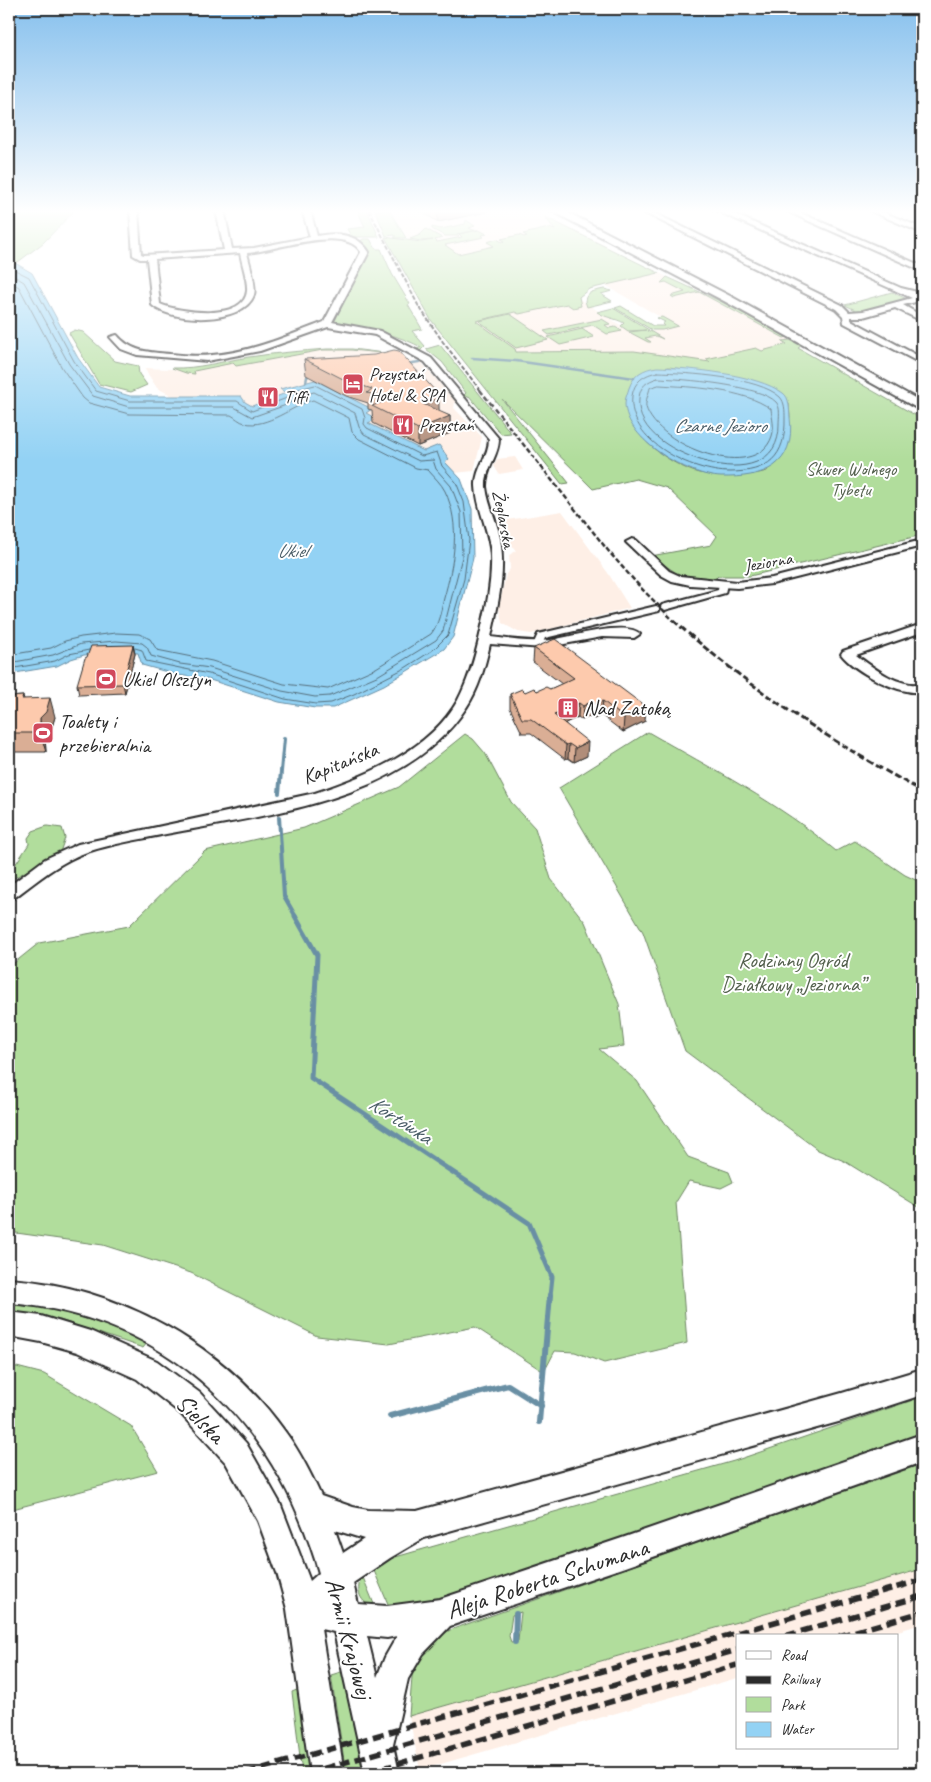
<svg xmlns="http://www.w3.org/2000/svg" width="931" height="1782" font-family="Caveat,sans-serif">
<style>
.built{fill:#feefe6;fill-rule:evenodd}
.green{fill:#b1dd9c;stroke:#6e8464;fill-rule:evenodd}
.water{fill:#93d2f4;stroke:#698fa4}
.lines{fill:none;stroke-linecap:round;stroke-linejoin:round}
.shore{stroke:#556e7b;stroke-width:1}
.stream-far3{stroke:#698fa4;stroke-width:2.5}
.stream-far2{stroke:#698fa4;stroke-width:4}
.stream-far1{stroke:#698fa4;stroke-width:5}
.stream{stroke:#698fa4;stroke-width:6}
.pedestrian-casing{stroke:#2b2b2b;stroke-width:4}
.minor-casing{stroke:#2b2b2b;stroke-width:4}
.secondary-casing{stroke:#2b2b2b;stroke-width:4}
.pedestrian{fill:#fff;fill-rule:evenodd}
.minor{fill:#fff;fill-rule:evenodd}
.secondary{fill:#fff;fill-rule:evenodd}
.rail-far3{stroke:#2b2b2b;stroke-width:2;stroke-dasharray:4.5 2;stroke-linecap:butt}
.rail-far2{stroke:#2b2b2b;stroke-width:2.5;stroke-dasharray:5 2.5;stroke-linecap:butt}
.rail-far1{stroke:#2b2b2b;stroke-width:3;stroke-dasharray:7 3;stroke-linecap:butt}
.rail{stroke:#2b2b2b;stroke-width:5.5;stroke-dasharray:11 5.5;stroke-linecap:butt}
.wall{fill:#daae95;stroke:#2b2b2b}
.shaded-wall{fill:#b18d79;stroke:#2b2b2b}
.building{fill:#fdcaad;stroke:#2b2b2b}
.labels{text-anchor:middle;stroke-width:4;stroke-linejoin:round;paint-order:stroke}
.far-poi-label{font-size:18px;fill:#2b2b2b;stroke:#fff;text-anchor:start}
.far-park-label{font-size:18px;fill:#53604d;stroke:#fff}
.far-street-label{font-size:18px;fill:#2b2b2b;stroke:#fff}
.far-water-label{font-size:19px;font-style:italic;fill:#4a5d67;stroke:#fff}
.poi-label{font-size:21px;fill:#2b2b2b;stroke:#fff;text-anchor:start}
.street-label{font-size:21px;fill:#2b2b2b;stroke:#fff}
.park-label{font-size:21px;fill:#53604d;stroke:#fff}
.water-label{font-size:22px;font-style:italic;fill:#4a5d67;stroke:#fff}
.near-street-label{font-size:25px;fill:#2b2b2b;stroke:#fff}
</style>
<rect width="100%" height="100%" fill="#fff"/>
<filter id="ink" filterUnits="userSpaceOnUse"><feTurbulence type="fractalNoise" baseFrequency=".02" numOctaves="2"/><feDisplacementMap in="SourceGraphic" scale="10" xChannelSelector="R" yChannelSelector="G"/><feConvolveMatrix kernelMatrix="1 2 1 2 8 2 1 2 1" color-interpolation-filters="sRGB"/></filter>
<g filter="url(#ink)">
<!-- built -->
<g class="built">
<path d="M389,210H534L665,276L728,306L801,346L730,363L705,362L634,351L465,352L408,240ZM605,285L674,325V326L636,335L568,292Z"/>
<polygon points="318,350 351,350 402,355 407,360 422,363 455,401 454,408 482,437 474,471 358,483 222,421 157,388 144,368 191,370 269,355"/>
<polygon points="515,457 523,470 499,474 494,466 497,459"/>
<polygon points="562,511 608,573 630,608 531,634 518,632 502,623 499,607 506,574 510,569 509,555 516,551 496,522"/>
<polygon points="922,1569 922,1624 881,1636 737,1636 737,1678 420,1770 409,1716"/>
</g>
<!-- green -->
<g class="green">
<polygon points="9,210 75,210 43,243 18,262 9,260"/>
<polygon points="357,210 367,210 379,237 348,237 347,235 350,234 347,229 365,227"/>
<polygon points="375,210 389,210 406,238 394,238 395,238 395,235 386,236"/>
<path d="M545,217L659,273L589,289L579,297L581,306L573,308L567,304L519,314L515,312L476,321L515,349L516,352L634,351L710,362L706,359L756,348L762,351L784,345L787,344L782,341L790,340L801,346L798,348L922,419V535L750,576H718L714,580L681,576L651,556L711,545L717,536L667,488L636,479L593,489L502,399L569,483L562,484L431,320L385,237L421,242L433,240L421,241L410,239L420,235L426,229L442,238L435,240L437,242L462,237L459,234L479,230L487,234L482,235L484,237L445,245L458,254L494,246L487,242L497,239L502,242L505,241L501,239L519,235L524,237L527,236L523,234L549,228L555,230ZM669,367L755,381L789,404L790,417L767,471C752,476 715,476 699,473C679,468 644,446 635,427C632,422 632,415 630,409C627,394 628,386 638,374Z"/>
<polygon points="466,220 475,226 469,228 473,230 478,230 457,234 459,236 445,236 432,229 432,227 441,229 465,224"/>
<path d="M363,239H370L376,249H381L392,274L410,304L408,305L422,329L412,331L425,346L420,351L417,349L421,347C403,338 389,334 370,329C358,326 346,327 335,321L366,253L363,245L359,242Z"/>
<polygon points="667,277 722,302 787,337 784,338 699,292 674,298 671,296 685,292 666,282 661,283"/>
<path d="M604,289L612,291L601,294L612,301L587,307L585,301C586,291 596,291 604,289Z"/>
<polygon points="892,292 907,299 860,312 845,305"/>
<polygon points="621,306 653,326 664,326 662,324 665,322 657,318 662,317 678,326 662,330 652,330 615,308"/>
<path d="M613,308L649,330L647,331H650L663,339L656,336L645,338L651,342H648L629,332L646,330L628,331L621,326L624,323C615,318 606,318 597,312Z"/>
<polygon points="510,314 548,340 516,348 479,321"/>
<polygon points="602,319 610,324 605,325 609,328 615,327 622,331 607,334 593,325 549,335 544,331"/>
<polygon points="582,329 594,337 560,345 548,337"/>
<polygon points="75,330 83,332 115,361 138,366 139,374 147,385 131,392 99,384 69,333"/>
<polygon points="440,345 511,433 501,434 469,396 465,398 463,396 466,393 442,362 426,349"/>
<path d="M327,349H352L401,355L351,350H323L236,366L233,363L194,371L195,374L186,373L172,368C198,369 223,361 249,357C275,353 301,351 327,349Z"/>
<path d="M648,732C712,769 779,803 836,851L855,841L905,875L922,883V1209L844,1161L818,1150L685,1051L643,932L559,788Z"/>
<polygon points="465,734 473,739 485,753 511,802 535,828 551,879 585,922 619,1004 624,1046 599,1049 637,1081 688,1157 729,1172 733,1182 721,1188 689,1181 676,1202 687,1343 604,1363 575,1352 555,1351 544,1372 475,1327 389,1344 317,1336 191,1273 103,1245 9,1232 9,967 39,943 129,926 205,851 304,828 399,787"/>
<polygon points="47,826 62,828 65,838 60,852 9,881 9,874 29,844 28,838 33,831"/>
<path d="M9,1302C60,1309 101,1321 147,1343L143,1348L60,1320L9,1312Z"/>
<polygon points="9,1365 44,1374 131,1426 158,1471 9,1510"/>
<polygon points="922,1397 922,1439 719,1509 420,1607 391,1611 372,1566 385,1560 734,1461"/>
<path d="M922,1464V1569L409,1716L413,1664L434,1640L450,1630ZM521,1612L518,1641L511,1642L509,1636L512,1615Z"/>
<path d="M362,1575L376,1609C359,1602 355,1591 362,1575Z"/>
<polygon points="344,1671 363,1773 346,1773 331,1675"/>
<polygon points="304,1687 315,1773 302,1773 292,1692"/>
</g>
<!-- water -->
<g class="water">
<polygon points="9,262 15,263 32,273 78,358 99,387 130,396 241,396 245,402 252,406 286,393 280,389 315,380 372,409 366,413 377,419 368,423 424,451 439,445 449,459 445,462 461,479 472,509 473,558 453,637 444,649 384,685 333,708 315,708 279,702 207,679 178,675 142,665 138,653 117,652 84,655 71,659 57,666 9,674"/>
<path d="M657,367C689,368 757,374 783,393C790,398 789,409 790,417C796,466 764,478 721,477C689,476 625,440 625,403C625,398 628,392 629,388C634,374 643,369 657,367Z"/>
</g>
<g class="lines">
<!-- shore -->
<g class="shore">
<polyline points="9,267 29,277 74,361 96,391 130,401 237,401 252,411 287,398 291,391 315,385 362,409 365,418 364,424 367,428 422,456 437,452 442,466 456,482 464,502 469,540 464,579 448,635 433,650 405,668 354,694 331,703 316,704 285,699 209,674 146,661 142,650 135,648"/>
<polyline points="9,273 24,282 69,364 93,396 129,407 234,407 252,417 289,404 296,397 314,392 355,413 359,427 364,434 419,461 433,460 436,469 451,486 461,512 462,557 443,631 436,640 379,675 330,696 315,697 282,691 210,668 180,664 151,656 147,647 142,643 116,641 81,644 53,655 9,663"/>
<path d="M9,281L19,287L62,368L83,398L89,403L129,414L231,415C235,417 240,422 245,423C266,429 294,405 313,400L349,418L352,432L359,439L416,468L428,470C434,477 441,483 445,491C461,525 454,563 444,598C441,610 439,624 431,634L376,668L328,689L284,684L212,661L157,650L150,639L139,634L116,633L81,637L65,641L51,648L9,655"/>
<path d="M658,372C687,373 759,377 780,397C785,402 785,411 785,418C786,457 768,472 730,472C692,472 627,441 632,396C634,381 645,374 658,372Z"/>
<path d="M658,378C682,379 760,385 776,402C781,407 779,417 779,424C780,465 741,472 707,462C678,454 635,433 639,398C640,386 647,381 658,378Z"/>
<path d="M659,385C692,387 744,389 771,409C772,418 775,427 772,436C757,484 657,446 646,407C645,401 649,393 650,388Z"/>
<polyline points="9,669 55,661 69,654 89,650"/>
</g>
<!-- stream-far3 -->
<g class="stream-far3">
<polyline points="472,358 516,361 634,378"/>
<polyline points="406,364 419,362"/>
<polyline points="306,382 307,377 312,373"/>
</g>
<!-- stream-far2 -->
<g class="stream-far2">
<polyline points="279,793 284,739"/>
<polyline points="279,817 284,896 296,917"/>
</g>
<!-- stream-far1 -->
<polyline class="stream-far1" points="295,916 317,955 311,1078 529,1223 552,1277 550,1296"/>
<!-- stream -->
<g class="stream">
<polyline points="390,1416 508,1385 541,1406"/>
<polyline points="539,1422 550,1295"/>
<polyline points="515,1642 516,1614"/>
</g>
<!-- pedestrian casing -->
<g class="pedestrian-casing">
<g id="pedestrian">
<polygon points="723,581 727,584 725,593 665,610 661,607 662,605 718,590 719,584"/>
<polygon points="656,606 659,607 659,611 545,638 541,647 538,648 533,645 538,634"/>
</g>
</g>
<!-- minor casing -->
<g class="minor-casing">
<g id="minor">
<path d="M130,210H138L141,254L144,255L224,250L216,210H224L232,249L254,248L310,237L302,210H310L317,236C337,232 358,234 369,252L332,322L380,331L431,358L499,439C499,456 485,469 486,487C488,505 497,521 500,538C506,573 498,604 491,637C508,639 525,642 542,641C563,640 626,619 640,634L634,638L602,637L543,648L490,644C485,666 479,689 466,708C405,802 262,815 161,835C137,840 111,844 87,852C59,862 38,880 14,898L9,899V886L45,859L78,844L315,793C368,775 429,751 458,700C469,679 475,657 480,635C486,608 492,584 491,556C490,532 477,510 476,486C475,469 489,456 489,439L425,362L375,335L328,327L260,351L207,361L137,355L121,349L110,337L117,335C131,352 149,352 170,354C184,355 198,357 212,355C251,352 288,336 324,322L361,252C344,224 275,251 247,253C249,262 257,286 254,295C243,325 172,323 152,305L147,259H140L133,255ZM240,253C242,265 248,280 247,291C244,322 178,312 160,304L155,259Z"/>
<polygon points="639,210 648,210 842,305 849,312 863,311 912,298 715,210 725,210 901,288 917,292 921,299 920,301 903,305 922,316 922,321 895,308 863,317 851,317 851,320 922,358 922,364 844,323 843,316 836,309"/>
<polygon points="784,210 794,210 922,266 922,271"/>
<polygon points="868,210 878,210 922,228 922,233"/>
<polygon points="632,539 636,540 669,571 680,576 737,582 772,578 922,540 922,546 772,584 737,588 690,585 672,581 661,575 628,544 626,542"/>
<path d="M922,624V632L856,655C875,669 898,687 922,684V692C899,695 855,672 841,654L843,651Z"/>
</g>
</g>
<!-- secondary casing -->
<g class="secondary-casing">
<g id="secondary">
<polygon points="550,210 563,210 732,297 922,402 922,411 724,301"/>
<path d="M9,1279C117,1286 224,1344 286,1433C300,1452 311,1474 321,1496L353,1507L368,1510L417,1511L842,1393L922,1369V1395L842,1421L424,1538L390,1558L353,1583L358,1604L387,1606L440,1599L622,1538L922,1434V1462L622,1568L450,1626L423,1654L408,1679L393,1745L399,1773H365L334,1632L321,1629L344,1773H310L287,1609L277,1573L258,1521L226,1463L180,1413L137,1379L77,1352L41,1342L9,1336V1312L41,1316L90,1331L157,1361L200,1393L246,1443L280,1503L310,1581L319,1573C276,1423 169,1316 9,1303ZM335,1530L364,1539L343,1553ZM367,1636L387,1638L397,1636L385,1657L377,1677Z"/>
</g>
</g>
<!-- pedestrian -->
<use href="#pedestrian" class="pedestrian"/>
<!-- minor -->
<use href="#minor" class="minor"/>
<!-- secondary -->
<use href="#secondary" class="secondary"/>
<!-- rail-far3 -->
<polyline class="rail-far3" points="369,210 418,305 443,342 481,391"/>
<!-- rail-far2 -->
<polyline class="rail-far2" points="480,390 610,553 641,588 675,622"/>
<!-- rail-far1 -->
<path class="rail-far1" d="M673,620C749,688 833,743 922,791"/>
<!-- rail -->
<g class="rail">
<polyline points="785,1636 922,1596"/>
<polyline points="839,1636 922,1612"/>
<polyline points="246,1773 922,1580"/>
<polyline points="308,1773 737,1650"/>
<polyline points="366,1773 737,1665"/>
</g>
</g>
<!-- wall -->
<g class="wall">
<polygon points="419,210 486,210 486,212 438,222"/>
<polygon points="304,359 438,398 439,412 450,416 450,433 418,446 373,423 372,410 368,409 368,403 346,396 306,375"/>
<polygon points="133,645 135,654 125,693 79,695 77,685"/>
<polygon points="534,648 645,721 623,732 601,715 594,719 590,716 582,720 578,717 565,723 587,756 574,762 568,758 565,759 531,733 522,733 510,708 510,694 550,689 562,684 533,662"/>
<polygon points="23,696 24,699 55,717 51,730 45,737 46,752 9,752 9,697"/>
</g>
<!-- shaded-wall -->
<g class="shaded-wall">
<polygon points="442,210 486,210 486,212 438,222 437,211"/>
<polygon points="438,394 438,399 439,398 439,415 423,404 433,395"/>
<polygon points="450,416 450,433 418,446 418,429"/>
<polygon points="133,645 135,654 125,693 123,684"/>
<polygon points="50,698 55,717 51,730 45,737 46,752 40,733 40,718"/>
<polygon points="603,701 601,715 594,719 595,705"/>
<polygon points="591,702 590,716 582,720 583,706"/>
<polygon points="579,703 578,717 553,729 554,715"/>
<polygon points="646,707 645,721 623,732 624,718"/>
<polygon points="588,742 587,756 574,762 575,748"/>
<polygon points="569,744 568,758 565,759 566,745"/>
</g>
<!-- building -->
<g class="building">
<polygon points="394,350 399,351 438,394 433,395 439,398 423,404 450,416 418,429 372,406 394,398 367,393 372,389 345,380 304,359 374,355"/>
<polygon points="555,639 646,707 624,718 603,701 595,705 591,702 583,706 579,703 554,715 588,742 575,748 569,744 566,745 531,719 522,719 510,694 522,689 525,692 534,688 537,691 546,687 550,689 574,678 534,648"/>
<polygon points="133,645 123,684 77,685 85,658 87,657 91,646"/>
<polygon points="23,696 22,699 50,698 46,712 40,718 40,733 9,733 9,697"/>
</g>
</g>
<!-- sky -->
<linearGradient id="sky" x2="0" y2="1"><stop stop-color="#86c0ed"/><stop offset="0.46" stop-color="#fff"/><stop offset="1" stop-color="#fff" stop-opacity="0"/></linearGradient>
<rect width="931" height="460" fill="url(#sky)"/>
<!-- icons -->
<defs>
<g id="hotel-square" transform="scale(1.125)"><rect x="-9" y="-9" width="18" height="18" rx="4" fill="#d1495b" stroke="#fff"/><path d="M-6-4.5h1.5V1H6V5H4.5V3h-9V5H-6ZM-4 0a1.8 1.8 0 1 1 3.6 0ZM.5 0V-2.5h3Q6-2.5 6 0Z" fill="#fff"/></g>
<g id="restaurant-square" transform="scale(1.125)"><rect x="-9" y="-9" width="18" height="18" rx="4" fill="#d1495b" stroke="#fff"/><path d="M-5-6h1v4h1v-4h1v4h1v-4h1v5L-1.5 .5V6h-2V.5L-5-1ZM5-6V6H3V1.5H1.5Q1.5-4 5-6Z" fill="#fff"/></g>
<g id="stadium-square" transform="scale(1.125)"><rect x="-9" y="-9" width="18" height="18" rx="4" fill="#d1495b" stroke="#fff"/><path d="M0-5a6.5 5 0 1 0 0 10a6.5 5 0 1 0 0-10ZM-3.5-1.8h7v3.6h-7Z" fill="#fff"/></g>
<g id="building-square" transform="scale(1.125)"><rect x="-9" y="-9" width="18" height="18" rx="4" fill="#d1495b" stroke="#fff"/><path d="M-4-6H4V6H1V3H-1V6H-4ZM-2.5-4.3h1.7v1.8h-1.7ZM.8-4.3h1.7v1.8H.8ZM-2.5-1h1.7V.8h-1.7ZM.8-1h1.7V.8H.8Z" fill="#fff"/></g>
</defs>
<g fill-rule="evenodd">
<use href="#hotel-square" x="353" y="384"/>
<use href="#restaurant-square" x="268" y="397"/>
<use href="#restaurant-square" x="403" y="425"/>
<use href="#stadium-square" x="106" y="679"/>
<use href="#building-square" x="568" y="708"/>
<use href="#stadium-square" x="43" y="733"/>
</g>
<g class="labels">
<!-- far-poi labels -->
<g class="far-poi-label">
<text x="369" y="380">Przystań<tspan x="369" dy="21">Hotel &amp; SPA</tspan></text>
<text x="284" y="403">Tiffi</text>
<text x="419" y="431">Przystań</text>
</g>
<!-- far-park labels -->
<g class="far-park-label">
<text x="851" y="475">Skwer Wolnego<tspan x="851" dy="21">Tybetu</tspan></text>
</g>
<!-- far-street labels -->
<g class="far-street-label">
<text transform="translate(504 519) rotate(79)" y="6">Żeglarska</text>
<text transform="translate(768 562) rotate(-10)" y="6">Jeziorna</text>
</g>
<!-- far-water labels -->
<g class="far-water-label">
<text x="720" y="432">Czarne Jezioro</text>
<text x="292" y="557">Ukiel</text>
</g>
<!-- poi labels -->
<g class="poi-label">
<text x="122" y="686">Ukiel Olsztyn</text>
<text x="584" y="715">Nad Zatoką</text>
<text x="59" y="728">Toalety i<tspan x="59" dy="24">przebieralnia</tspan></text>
</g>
<!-- street labels -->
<g class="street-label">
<text transform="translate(340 763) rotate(-22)" y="7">Kapitańska</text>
</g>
<!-- park labels -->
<g class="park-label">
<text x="793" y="967">Rodzinny Ogród<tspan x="793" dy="24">Działkowy „Jeziorna”</tspan></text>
</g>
<!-- water labels -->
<g class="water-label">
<text transform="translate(401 1119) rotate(33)" y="8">Kortówka</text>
</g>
<!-- near-street labels -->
<g class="near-street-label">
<text transform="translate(201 1418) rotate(45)" y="9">Sielska</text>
<text transform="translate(547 1578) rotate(-18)" y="9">Aleja Roberta Schumana</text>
<text transform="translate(350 1638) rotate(75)" y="9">Armii Krajowej</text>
</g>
</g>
<!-- margin -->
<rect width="931" height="1782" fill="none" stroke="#fff" stroke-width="30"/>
<rect x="15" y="15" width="901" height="1752" fill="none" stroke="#2b2b2b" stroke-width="2" filter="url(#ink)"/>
<!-- legend -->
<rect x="736" y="1634" width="162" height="115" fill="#ffffff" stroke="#aaaaaa"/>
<rect x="746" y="1651" width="25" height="8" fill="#ffffff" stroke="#aaaaaa"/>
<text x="781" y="1660" font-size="15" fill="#2b2b2b">Road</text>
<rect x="746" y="1676" width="25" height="8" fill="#2b2b2b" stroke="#aaaaaa"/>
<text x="781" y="1684" font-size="15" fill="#2b2b2b">Railway</text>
<rect x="746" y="1697" width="25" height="15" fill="#b1dd9c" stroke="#aaaaaa"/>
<text x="781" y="1710" font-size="15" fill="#2b2b2b">Park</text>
<rect x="746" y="1722" width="25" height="15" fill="#93d2f4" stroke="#aaaaaa"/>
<text x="781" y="1734" font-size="15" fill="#2b2b2b">Water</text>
</svg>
